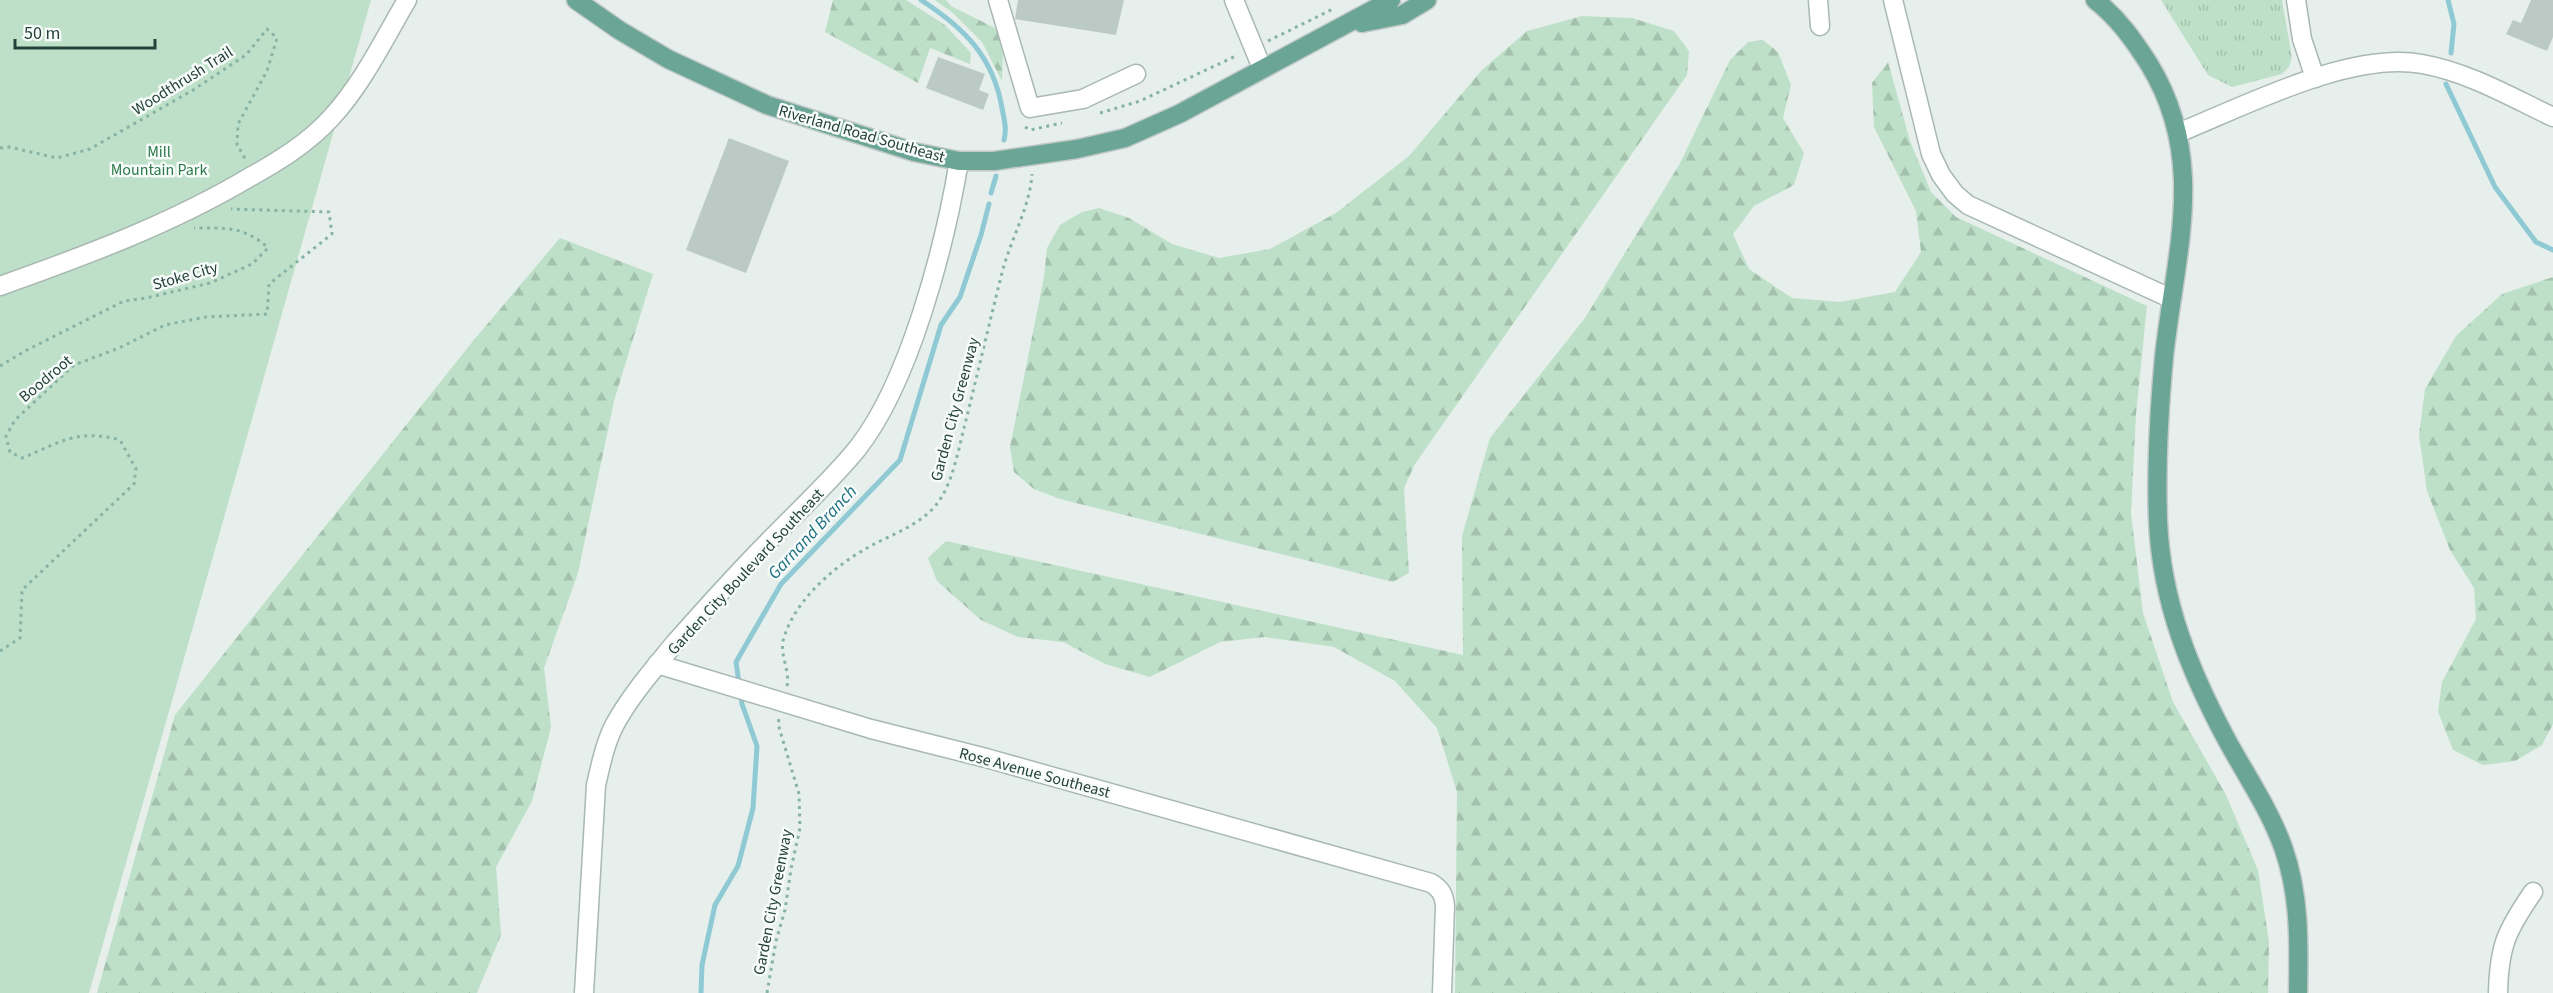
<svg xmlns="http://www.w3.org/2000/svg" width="2553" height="993" font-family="'Source Sans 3',sans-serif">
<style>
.grass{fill:url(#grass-tufts)}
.forest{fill:url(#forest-firs)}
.green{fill:#bfe0c8}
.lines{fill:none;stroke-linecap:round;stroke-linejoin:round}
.stream{stroke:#8ec9d4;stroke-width:5}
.building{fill:#bbcac4}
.minor-casing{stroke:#a8b8b2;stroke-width:21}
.major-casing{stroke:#c2cac8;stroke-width:21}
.path{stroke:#86b3a5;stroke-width:3;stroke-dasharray:3 4.5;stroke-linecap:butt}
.minor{stroke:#fff;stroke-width:18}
.major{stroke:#6aa596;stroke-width:18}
.labels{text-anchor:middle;stroke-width:5;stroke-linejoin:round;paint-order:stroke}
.street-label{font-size:16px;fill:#24423a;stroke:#f7fbf9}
.park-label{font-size:16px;fill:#2d7a4b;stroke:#f7fbf9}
.water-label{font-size:18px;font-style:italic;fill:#1c6f80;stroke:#f7fbf9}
</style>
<defs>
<pattern id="grass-tufts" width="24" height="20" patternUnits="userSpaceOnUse" patternTransform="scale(1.5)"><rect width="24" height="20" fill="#bfe0c8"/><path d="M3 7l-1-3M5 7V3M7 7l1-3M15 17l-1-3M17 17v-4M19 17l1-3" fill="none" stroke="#a4c1ad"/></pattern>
<pattern id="forest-firs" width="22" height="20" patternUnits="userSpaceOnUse" patternTransform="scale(1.5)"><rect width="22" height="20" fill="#bfe0c8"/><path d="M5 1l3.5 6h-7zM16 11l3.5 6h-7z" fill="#a4c1ad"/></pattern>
</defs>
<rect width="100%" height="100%" fill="#e6efeb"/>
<!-- grass -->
<polygon class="grass" points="2161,0 2282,0 2292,57 2289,67 2282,74 2232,87 2208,75"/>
<!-- forest -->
<g class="forest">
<polygon points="833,0 906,0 945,25 971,53 970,64 930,48 918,83 825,32"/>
<polygon points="935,0 946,0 951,6 995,28 1003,50 1002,81 982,42 953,13"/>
<polygon points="1582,16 1632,18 1674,31 1689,51 1687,75 1415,464 1404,488 1409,573 1393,582 1060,499 1034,489 1014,472 1010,447 1044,277 1047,248 1060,225 1082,212 1099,208 1129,218 1172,244 1219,258 1270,249 1336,213 1409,156 1481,71 1527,31"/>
<polygon points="1763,40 1778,52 1791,85 1783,118 1804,153 1794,185 1754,206 1733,234 1749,269 1792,298 1840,302 1895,292 1921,252 1916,211 1874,127 1872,83 1888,62 1910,141 1931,192 1956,217 2147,306 2136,414 2131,513 2143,613 2173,702 2226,795 2258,870 2269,942 2268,993 1455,993 1457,792 1437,728 1395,681 1334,647 1265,637 1220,642 1150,677 1105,664 1063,642 1018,637 981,620 937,581 928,558 946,541 1463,655 1462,536 1490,438 1585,318 1679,165 1730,60 1748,42"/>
<polygon points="560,238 653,274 614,401 578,573 544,668 551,727 532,801 496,867 501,935 477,993 97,993 175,715 473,341"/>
<polygon points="2553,277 2553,724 2542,745 2515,761 2483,765 2453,750 2438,712 2442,682 2476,619 2474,588 2450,550 2427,491 2419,435 2425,389 2456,336 2502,294"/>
</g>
<!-- green -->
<polygon class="green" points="0,0 371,0 89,993 0,993"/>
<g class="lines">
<!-- stream -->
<g class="stream">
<path d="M921,0C964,28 993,56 1002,108C1004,119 1007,128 1004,140"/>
<polyline points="2448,0 2454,24 2451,53"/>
<polyline points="2446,84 2495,187 2536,242 2553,250"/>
<polyline points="991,193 996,176"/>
<polyline points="701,993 702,965 715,905 738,866 753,808 757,746 742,704 736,662 781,584 900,460 941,325 960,297 981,235 989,204"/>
</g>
</g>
<!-- building -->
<g class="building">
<polygon points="1018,0 1124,0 1116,35 1015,19"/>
<polygon points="2531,0 2553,0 2553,37 2547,51 2506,34 2513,20 2521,23"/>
<polygon points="938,57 985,74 979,90 989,94 983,110 926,88"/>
<polygon points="729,138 789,161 746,273 686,250"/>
</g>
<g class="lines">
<!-- minor casing -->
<g class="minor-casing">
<g id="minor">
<polyline points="998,0 1030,108 1083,99 1136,74"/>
<polyline points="1234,0 1262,68"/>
<polyline points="1818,0 1820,26"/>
<polyline points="1893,0 1931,154 1941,175 1955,194 1968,205 2172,299"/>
<polyline points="2296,0 2302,39 2315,78"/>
<path d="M2178,133C2245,106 2350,51 2422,64C2468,72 2511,97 2553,117"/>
<path d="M0,286C87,255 171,224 250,177C279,161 308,143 331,118C363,83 383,41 407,0"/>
<path d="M657,664L871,729L986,758L1431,883C1441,889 1444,895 1445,906L1442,993"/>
<path d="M584,993L596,785C601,764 605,743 615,724C631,695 653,670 674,644C705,609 736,574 769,541C799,510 830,482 857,449C910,382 945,245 959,161"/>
<path d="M2498,993C2499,945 2507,930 2533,892"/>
</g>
</g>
<!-- major casing -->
<g class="major-casing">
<g id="major">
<polyline points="576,0 619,30 668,59 767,105 914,152 959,161 994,161 1077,149 1125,138 1179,114 1391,0"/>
<path d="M2095,0C2118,18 2133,39 2149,64C2208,160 2175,254 2164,357C2159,411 2156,466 2158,520C2161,602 2191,674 2229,744C2248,778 2270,811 2283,847C2300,894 2299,943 2298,993"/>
<polyline points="1362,23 1402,15 1427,0"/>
</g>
</g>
<!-- path -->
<g class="path">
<polyline points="1268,41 1335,8"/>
<polyline points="1100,113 1140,101 1238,55"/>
<polyline points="1025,127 1030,130 1062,123"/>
<polyline points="0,148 9,147 57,158 90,149 193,90 246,55 267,29 277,38 267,71 238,124 237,145 246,160"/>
<path d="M0,366L25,351L124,301L146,298L210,283L252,264L268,248C245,226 224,228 194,228"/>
<path d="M0,651L20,638L22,590L134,484L136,469L120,440C78,428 59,443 22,458L10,452L6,436L15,420L74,365L119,348L165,325L206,317L267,314L269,284L332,234L329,212L231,209"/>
<path d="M787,686C790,671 780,655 783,641C793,602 833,567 867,548C893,533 924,525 941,498C954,477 959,447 965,424C978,372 990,320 1003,269C1012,237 1030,206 1032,174"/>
<polyline points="767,993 776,941 785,910 791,869 800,828 799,794 778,724 779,719"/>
</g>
<!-- minor -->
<use href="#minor" class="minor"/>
<!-- major -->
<use href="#major" class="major"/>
</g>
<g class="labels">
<!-- street labels -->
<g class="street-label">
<text transform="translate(182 80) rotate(-32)" y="6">Woodthrush Trail</text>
<text transform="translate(862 133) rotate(16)" y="6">Riverland Road Southeast</text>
<text transform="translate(185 275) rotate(-16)" y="6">Stoke City</text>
<text transform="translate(45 378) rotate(-40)" y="6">Boodroot</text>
<text transform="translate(954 409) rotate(-75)" y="6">Garden City Greenway</text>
<text transform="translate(745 571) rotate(-47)" y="6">Garden City Boulevard Southeast</text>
<text transform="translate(1035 772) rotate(15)" y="6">Rose Avenue Southeast</text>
<text transform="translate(772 902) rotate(-79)" y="6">Garden City Greenway</text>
</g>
<!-- park labels -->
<g class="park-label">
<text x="159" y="157">Mill<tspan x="159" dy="18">Mountain Park</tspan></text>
</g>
<!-- water labels -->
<g class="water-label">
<text transform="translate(812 532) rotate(-47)" y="6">Garnand Branch</text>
</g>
</g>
<!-- scale -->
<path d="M15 39v9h140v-9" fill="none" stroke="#24423a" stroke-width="3"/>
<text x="24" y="39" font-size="18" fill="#24423a" stroke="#f7fbf9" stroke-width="4.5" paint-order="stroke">50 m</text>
</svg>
